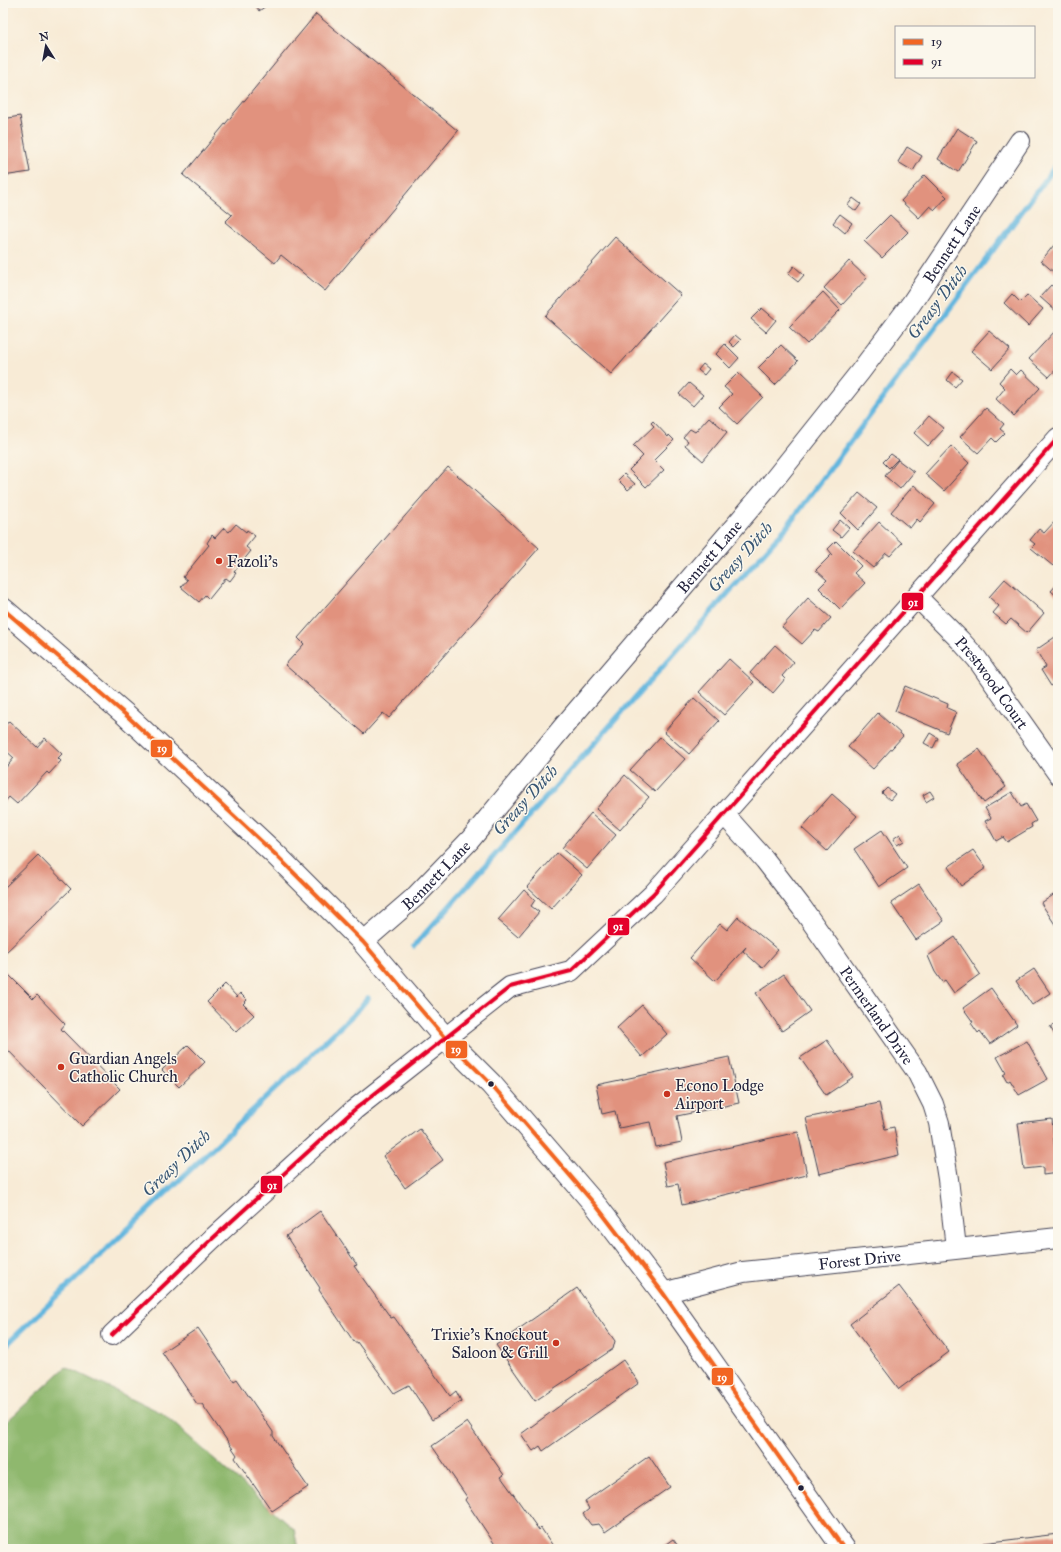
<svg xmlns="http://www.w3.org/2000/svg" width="1061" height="1552" font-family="'IM FELL Great Primer',serif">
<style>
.forest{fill:#8fb86e;stroke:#586d54}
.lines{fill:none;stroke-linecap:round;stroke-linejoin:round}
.stream{stroke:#62b6de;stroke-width:5.5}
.building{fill:#e1927e}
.minor-casing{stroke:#424052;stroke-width:22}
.primary-casing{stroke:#424052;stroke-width:24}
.minor{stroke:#fff;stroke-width:20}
.primary{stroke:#fff;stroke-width:22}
.bus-1-casing{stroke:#fbf7ec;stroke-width:7}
.bus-2-casing{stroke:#fbf7ec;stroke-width:7}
.bus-1{stroke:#f26522;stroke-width:4}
.bus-2{stroke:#e4002b;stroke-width:4}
.poi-dot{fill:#c8321e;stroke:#fbf7ec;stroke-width:1.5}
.bus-dot{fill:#22223b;stroke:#fbf7ec;stroke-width:1.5}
.labels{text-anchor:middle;stroke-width:3;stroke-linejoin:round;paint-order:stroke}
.street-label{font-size:16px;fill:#22223b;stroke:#fbf7ec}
.poi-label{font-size:16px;fill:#22223b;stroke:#fbf7ec;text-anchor:start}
.water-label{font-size:17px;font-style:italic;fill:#385674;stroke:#fbf7ec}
.line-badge{stroke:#fbf7ec;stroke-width:1.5}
.badge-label{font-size:11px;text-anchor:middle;font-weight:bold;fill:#fff}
</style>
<rect width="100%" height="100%" fill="#fbf7ec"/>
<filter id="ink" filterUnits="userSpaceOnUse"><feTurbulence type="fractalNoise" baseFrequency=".025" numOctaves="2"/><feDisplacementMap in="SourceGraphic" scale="8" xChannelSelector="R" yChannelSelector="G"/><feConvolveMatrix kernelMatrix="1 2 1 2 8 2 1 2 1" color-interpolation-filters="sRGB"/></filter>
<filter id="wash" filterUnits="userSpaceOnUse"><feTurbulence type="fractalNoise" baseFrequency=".012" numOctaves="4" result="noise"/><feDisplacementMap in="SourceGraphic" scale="16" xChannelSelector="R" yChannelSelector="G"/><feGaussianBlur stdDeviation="0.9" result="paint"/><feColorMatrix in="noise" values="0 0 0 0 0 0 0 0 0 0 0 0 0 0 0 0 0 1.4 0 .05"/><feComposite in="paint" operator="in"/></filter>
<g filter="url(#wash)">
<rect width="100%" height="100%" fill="#f8ebd6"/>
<!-- forest -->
<polygon class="forest" points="66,1367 162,1413 294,1529 298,1549 3,1549 3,1425"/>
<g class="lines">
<!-- stream -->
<g class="stream">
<polyline points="414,946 786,528 1058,163"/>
<polyline points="3,1348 357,1011 368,998"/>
</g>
</g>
<g id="blocks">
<!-- building -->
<g class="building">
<polygon points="254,3 270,3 259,11"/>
<polygon points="316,14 458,131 325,291 281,255 275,263 225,222 232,215 183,175"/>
<polygon points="20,116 30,172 3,176 3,119"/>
<polygon points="957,128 977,141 958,172 938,159"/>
<polygon points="907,147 922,156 913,171 898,162"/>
<polygon points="925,175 947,197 935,210 930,206 919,218 901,201"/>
<polygon points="853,198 861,204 856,211 848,205"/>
<polygon points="840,214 852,223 845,233 833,223"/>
<polygon points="890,215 908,232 882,258 864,241"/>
<polygon points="615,237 681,295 611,374 545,316"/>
<polygon points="1054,245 1058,249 1058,271 1056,274 1041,261"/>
<polygon points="849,261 867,278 842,305 824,288"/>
<polygon points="794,266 804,275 798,282 788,274"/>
<polygon points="1051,285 1058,291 1058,313 1040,297"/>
<polygon points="823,292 840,310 807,344 789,327"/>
<polygon points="1012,294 1020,302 1027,295 1043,309 1028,326 1004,303"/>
<polygon points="762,308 776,320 766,332 751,319"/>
<polygon points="1056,330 1058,331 1058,367 1049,377 1029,359"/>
<polygon points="989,331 1010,349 992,369 971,351"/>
<polygon points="735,335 741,340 734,347 729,342"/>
<polygon points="725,344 739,358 730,368 716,354"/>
<polygon points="781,345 798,361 775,385 758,368"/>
<polygon points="703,364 709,369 704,375 698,370"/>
<polygon points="1010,369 1016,375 1021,370 1040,388 1014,416 996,399 1005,388 999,382"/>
<polygon points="953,372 962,379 955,387 947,380"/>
<polygon points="738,373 763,397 737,424 719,407 732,394 724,387"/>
<polygon points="689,383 703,395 693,406 679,394"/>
<polygon points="986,408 1004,424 1000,429 1005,433 996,442 992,438 978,453 960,437"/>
<polygon points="929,416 944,429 928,446 914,433"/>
<polygon points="709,417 727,432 703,461 685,445 688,441 683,437 690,429 695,432"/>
<polygon points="653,421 668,437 669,435 674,440 654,460 664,470 646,487 629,470 643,456 633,446 654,426 651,423"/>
<polygon points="951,446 969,463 944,491 925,474"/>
<polygon points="891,454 898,459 889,468 883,462"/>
<polygon points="898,460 914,472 900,489 885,476"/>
<polygon points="448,467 539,548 389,718 383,713 364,734 285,665 304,644 298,638"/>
<polygon points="624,474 635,484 628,490 618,480"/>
<polygon points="914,485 935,504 920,522 917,519 910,528 891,512"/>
<polygon points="859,493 877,508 858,530 841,513"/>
<polygon points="1057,519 1058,520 1058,560 1053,566 1031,548 1035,544 1030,540 1039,529 1044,533"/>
<polygon points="840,520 849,528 841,537 832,530"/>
<polygon points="879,522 902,543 890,556 886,553 873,568 853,551"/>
<polygon points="236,524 246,532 247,530 255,536 246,547 251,551 234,572 236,573 230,581 226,578 209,599 205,595 199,602 181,587 187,580 183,577 209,545 207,543 212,535 215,538 224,528 229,532"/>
<polygon points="836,541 861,566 854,573 865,583 840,609 819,588 827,580 816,570 832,554 828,549"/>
<polygon points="1005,579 1044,613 1027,633 1011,619 1006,624 993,613 999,606 989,597"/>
<polygon points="1058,583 1058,597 1051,591"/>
<polygon points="808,598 831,618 819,632 815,630 802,644 782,627"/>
<polygon points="1058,635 1058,682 1051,686 1041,670 1046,667 1036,650"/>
<polygon points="775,645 794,662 782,676 785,679 773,693 750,673"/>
<polygon points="729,659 754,682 724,715 699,692"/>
<polygon points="905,686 948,704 947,708 956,712 947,733 895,711"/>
<polygon points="694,698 719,721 689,754 664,732"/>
<polygon points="878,713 903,736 873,769 848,747"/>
<polygon points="9,721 37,747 45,738 62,754 58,758 61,761 49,774 47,772 17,804 9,797 3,804 3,794 4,793 3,792 3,771 14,758 3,748 3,728"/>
<polygon points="930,733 938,738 933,748 924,743"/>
<polygon points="660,737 685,759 655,792 630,770"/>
<polygon points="979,749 1006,787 984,803 957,764"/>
<polygon points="625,775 649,797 620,830 596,809"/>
<polygon points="887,788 895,794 890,800 882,793"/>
<polygon points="930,791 934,797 926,802 923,795"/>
<polygon points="1012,792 1021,807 1026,804 1036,821 1031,824 1032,827 1007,842 1003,837 996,841 985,821 991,818 985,808"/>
<polygon points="832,794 857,816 827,851 802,828"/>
<polygon points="591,813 616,835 587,869 562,848"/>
<polygon points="882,830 907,868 879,887 854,849"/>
<polygon points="900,834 904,841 897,845 893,839"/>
<polygon points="973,850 986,868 961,886 948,867"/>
<polygon points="557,853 582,875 551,909 527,887"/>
<polygon points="38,855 71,889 3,955 3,889"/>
<polygon points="919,884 944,921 916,940 891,903"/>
<polygon points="524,890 535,900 531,906 539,912 518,937 498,920"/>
<polygon points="1058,892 1058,929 1041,903"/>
<polygon points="738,917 778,950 762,968 743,951 746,947 715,981 690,958 720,924 727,930"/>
<polygon points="955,937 980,974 954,993 945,980 942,982 935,972 928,956"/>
<polygon points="3,969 33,999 37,995 65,1024 61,1029 120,1089 82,1126 3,1045"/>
<polygon points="1034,969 1050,993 1032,1005 1016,981"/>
<polygon points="784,974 810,1011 782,1031 756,993"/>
<polygon points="225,984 237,997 240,993 247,1000 243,1004 254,1015 236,1032 207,1002"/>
<polygon points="991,988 1017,1025 990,1044 980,1031 978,1033 971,1023 973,1022 963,1008"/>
<polygon points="642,1005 667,1034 642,1057 617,1028"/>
<polygon points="1058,1022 1058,1040 1050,1027"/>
<polygon points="827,1040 853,1077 826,1095 800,1058"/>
<polygon points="1027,1041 1048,1079 1019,1095 1010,1080 1007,1082 1003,1075 1006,1073 997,1057"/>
<polygon points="188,1045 205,1062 179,1087 162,1070"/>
<polygon points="729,1057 739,1103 677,1116 682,1142 656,1147 650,1122 619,1128 615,1111 602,1114 596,1085"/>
<polygon points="879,1103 885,1129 894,1127 899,1155 819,1174 806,1118"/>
<polygon points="1052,1119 1055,1152 1058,1152 1058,1173 1043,1175 1043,1167 1024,1169 1018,1123"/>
<polygon points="420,1129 443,1160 405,1188 383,1156"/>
<polygon points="798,1132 807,1175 682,1205 678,1184 668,1186 663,1162"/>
<polygon points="320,1211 357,1265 354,1266 391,1318 394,1317 450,1396 456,1391 461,1401 432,1420 409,1385 394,1393 357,1342 354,1342 319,1290 320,1288 286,1236"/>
<polygon points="899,1286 949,1352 899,1389 850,1324"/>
<polygon points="577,1288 615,1341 613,1349 535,1401 496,1345"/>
<polygon points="198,1328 234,1381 237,1379 273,1432 273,1436 308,1487 272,1511 235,1458 237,1455 202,1404 197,1404 162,1352"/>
<polygon points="623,1360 639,1383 543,1451 540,1446 533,1451 521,1434"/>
<polygon points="467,1422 504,1475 501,1477 539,1530 541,1528 555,1549 499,1549 496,1546 465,1500 467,1497 432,1446"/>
<polygon points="649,1456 670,1487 605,1532 599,1524 591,1525 583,1514 589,1509 585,1501"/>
<polygon points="1058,1534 1058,1549 984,1549 983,1543"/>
<polygon points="673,1539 680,1549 659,1549"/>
</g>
</g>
</g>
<g filter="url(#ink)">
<use href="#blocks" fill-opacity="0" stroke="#424052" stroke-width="1"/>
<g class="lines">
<!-- minor casing -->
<g class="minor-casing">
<g id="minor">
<path id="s1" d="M917,597L960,640L977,659L1058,774"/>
<path id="s2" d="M724,814L765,860L802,908L917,1072L933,1104L939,1123L948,1179L956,1248"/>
<path id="s3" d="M363,942L415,897L470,840L563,727L765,491L860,372L911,304L1020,141"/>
<path id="s4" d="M663,1293L743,1272L1058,1238"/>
<polyline points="112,1335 212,1239 354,1110 510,987 571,971 653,894 1058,438"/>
</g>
</g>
<!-- primary casing -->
<g class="primary-casing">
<polyline id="primary" points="3,609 126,715 275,854 363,942 445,1038 491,1084 598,1208 663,1293 844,1549"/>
</g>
<!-- minor -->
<use href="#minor" class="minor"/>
<!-- primary -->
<use href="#primary" class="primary"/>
<!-- bus-1 casing -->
<g class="bus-1-casing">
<polyline id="bus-1" points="3,609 126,715 275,854 363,942 445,1038 491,1084 598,1208 663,1293 844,1549"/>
</g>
<!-- bus-2 casing -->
<g class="bus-2-casing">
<polyline id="bus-2" points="112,1335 212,1239 354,1110 510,987 571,971 653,894 1058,438"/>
</g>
<!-- bus-1 -->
<use href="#bus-1" class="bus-1"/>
<!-- bus-2 -->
<use href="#bus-2" class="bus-2"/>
</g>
</g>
<!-- markers -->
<g class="poi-dot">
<circle cx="219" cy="561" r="4"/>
<circle cx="61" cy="1067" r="4"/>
<circle cx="667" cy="1094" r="4"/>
<circle cx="556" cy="1343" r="4"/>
</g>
<g class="bus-dot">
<circle cx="491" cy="1084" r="3.5"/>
<circle cx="801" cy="1488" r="3.5"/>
</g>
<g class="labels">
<!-- street labels -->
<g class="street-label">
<text dy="6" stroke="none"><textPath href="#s3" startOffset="915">Bennett Lane</textPath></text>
<text dy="6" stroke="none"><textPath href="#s3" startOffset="519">Bennett Lane</textPath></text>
<text dy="6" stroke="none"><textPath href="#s1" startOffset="114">Prestwood Court</textPath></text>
<text dy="6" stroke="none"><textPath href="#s3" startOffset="99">Bennett Lane</textPath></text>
<text dy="6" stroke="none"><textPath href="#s2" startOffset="253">Permerland Drive</textPath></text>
<text dy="6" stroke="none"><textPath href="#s4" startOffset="200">Forest Drive</textPath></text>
</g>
<!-- poi labels -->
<g class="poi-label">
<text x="227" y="567">Fazoli's</text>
<text x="69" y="1064">Guardian Angels<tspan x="69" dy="18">Catholic Church</tspan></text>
<text x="675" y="1091">Econo Lodge<tspan x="675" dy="18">Airport</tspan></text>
<text x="548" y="1340" text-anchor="end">Trixie's Knockout<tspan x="548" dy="18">Saloon &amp; Grill</tspan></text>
</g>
<!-- water labels -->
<g class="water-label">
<text transform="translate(937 302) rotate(-53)" y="6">Greasy Ditch</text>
<text transform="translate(740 557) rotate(-48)" y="6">Greasy Ditch</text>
<text transform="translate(525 800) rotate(-48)" y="6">Greasy Ditch</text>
<text transform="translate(176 1163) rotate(-44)" y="6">Greasy Ditch</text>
</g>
</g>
<g class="line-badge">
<rect x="901" y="592" width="23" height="19" rx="4" fill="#e4002b"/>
<rect x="150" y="739" width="23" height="19" rx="4" fill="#f26522"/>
<rect x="607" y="917" width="23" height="19" rx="4" fill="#e4002b"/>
<rect x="445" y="1040" width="23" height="19" rx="4" fill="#f26522"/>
<rect x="260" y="1175" width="23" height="19" rx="4" fill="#e4002b"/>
<rect x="711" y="1367" width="23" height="19" rx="4" fill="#f26522"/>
</g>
<g class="badge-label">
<text x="913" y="606">91</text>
<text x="162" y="752">19</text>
<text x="618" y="930">91</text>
<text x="456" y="1053">19</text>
<text x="272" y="1189">91</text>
<text x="722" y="1381">19</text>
</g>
<!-- margin -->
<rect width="1061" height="1552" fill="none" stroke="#fbf7ec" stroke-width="16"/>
<!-- legend -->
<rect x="895" y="26" width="140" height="52" fill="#fbf7ec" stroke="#a4a2a5"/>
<rect x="903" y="39" width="20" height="6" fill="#f26522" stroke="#a4a2a5"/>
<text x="931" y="46" font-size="12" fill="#22223b">19</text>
<rect x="903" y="59" width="20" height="6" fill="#e4002b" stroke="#a4a2a5"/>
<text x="931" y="66" font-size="12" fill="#22223b">91</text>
<!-- north arrow -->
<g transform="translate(46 46) rotate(349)" stroke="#fbf7ec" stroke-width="3" paint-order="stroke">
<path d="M0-3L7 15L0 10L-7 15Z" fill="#22223b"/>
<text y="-6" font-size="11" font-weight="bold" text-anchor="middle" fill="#22223b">N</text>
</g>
</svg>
